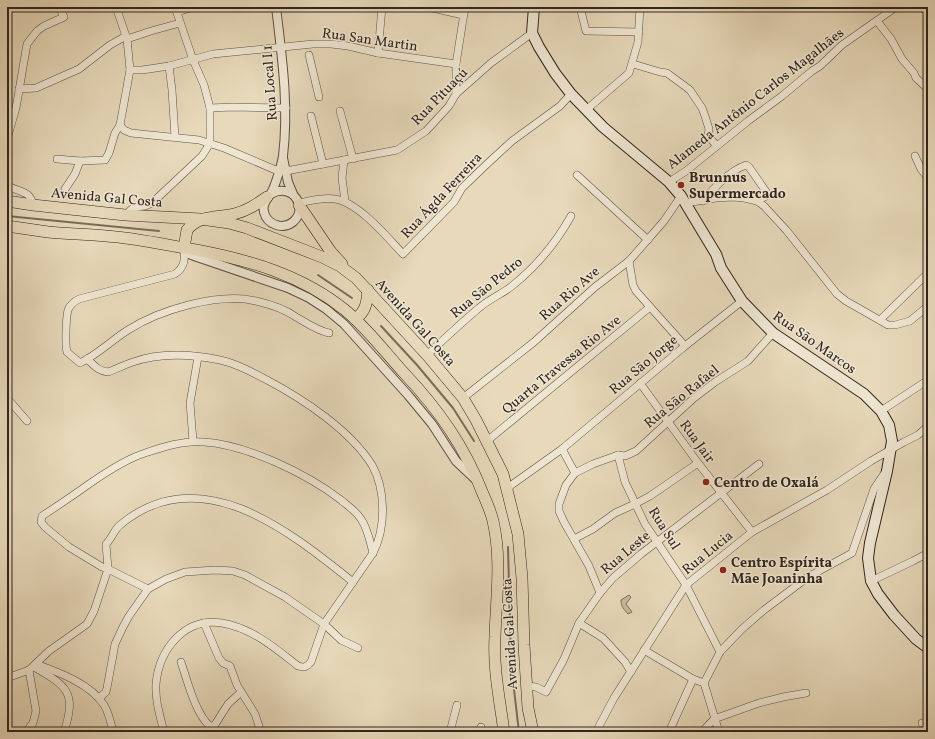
<svg xmlns="http://www.w3.org/2000/svg" width="935" height="739" font-family="Vollkorn,serif">
<style>
.green{fill:#c8ba9f;stroke:#7c705e}
.lines{fill:none;stroke-linecap:round;stroke-linejoin:round}
.stream{stroke:#796c5c;stroke-width:2}
.minor-casing{stroke:#5e5245;stroke-width:8}
.tertiary-casing{stroke:#5e5245;stroke-width:10}
.secondary-casing{stroke:#30251e;stroke-width:12}
.primary-casing{stroke:#30251e;stroke-width:12}
.minor{stroke:#efe6d2;stroke-width:7}
.tertiary{stroke:#efe6d2;stroke-width:8}
.secondary{stroke:#efe6d2;stroke-width:10}
.primary{stroke:#e7d9ba;stroke-width:11}
.poi-dot{fill:#8f2418;stroke:#efe6d2;stroke-width:1.5}
.labels{text-anchor:middle;stroke-width:3;stroke-linejoin:round;paint-order:stroke}
.street-label{font-size:14px;fill:#30251e;stroke:#efe6d2}
.poi-label{font-size:14px;font-weight:bold;fill:#30251e;stroke:#efe6d2;text-anchor:start}
</style>
<rect width="100%" height="100%" fill="#e7d9ba"/>
<filter id="stains"><feTurbulence type="fractalNoise" baseFrequency=".005" numOctaves="4"/><feColorMatrix values="0 0 0 0 .2 0 0 0 0 .09 0 0 0 0 .02 0 0 0 .5 -.17"/></filter>
<radialGradient id="worn" r=".72"><stop offset=".6" stop-color="#630" stop-opacity="0"/><stop offset="1" stop-color="#630" stop-opacity=".3"/></radialGradient>
<!-- green -->
<path class="green" d="M629,595L631,597L626,604L632,612L628,614C624,609 621,607 621,600Z"/>
<g class="lines">
<!-- stream -->
<g class="stream">
<polyline points="7,216 159,231"/>
<polyline points="318,275 352,298"/>
<polyline points="381,326 417,365 453,408 474,441"/>
<polyline points="508,547 511,664 519,732"/>
</g>
<!-- minor casing -->
<g class="minor-casing">
<g id="minor">
<polyline points="428,7 463,15"/>
<polyline points="580,7 586,31 639,32"/>
<polyline points="177,12 194,7"/>
<polyline points="877,21 891,39 902,59 914,73 916,78 928,89"/>
<polyline points="127,39 151,31 180,23"/>
<polyline points="378,53 382,7"/>
<polyline points="309,55 319,97"/>
<polyline points="633,64 660,72 667,73 690,90 702,108 705,116 709,129 708,136 717,146"/>
<polyline points="169,66 172,90 175,137"/>
<polyline points="130,70 142,70 169,66 213,54 313,44 331,44 348,46 378,53 456,64"/>
<polyline points="19,89 36,88 79,69 110,45 126,36"/>
<polyline points="456,94 456,64 465,7"/>
<polyline points="210,108 233,107 286,108"/>
<polyline points="586,110 629,73 638,42 640,7"/>
<polyline points="340,111 353,159"/>
<polyline points="311,116 323,164"/>
<polyline points="120,125 124,130 131,133 199,140 224,148 278,171"/>
<polyline points="7,139 16,108 27,44 37,31 44,26 64,17 59,7"/>
<polyline points="915,156 921,169 928,178"/>
<polyline points="57,159 80,161 105,160 109,153 115,133 120,125 130,70 127,39 116,7"/>
<polyline points="344,160 342,178 345,201"/>
<polyline points="286,171 397,150 426,131 449,106 456,94 491,63 532,33"/>
<polyline points="577,175 648,240"/>
<polyline points="669,182 686,171 748,121 782,96 812,71 820,66 842,45 896,7"/>
<path d="M7,185C18,193 30,189 33,205"/>
<polyline points="65,189 75,174 80,161"/>
<path d="M703,201C714,188 729,171 746,165L749,167L767,193L766,196L757,201"/>
<path d="M298,203C310,201 323,197 335,199C358,202 388,238 403,254L454,202L462,188L487,164L512,141L560,106L571,94"/>
<polyline points="686,203 716,198 732,197 744,198 757,201 764,206 787,231 837,294 846,301 888,325 895,325 910,321 928,306"/>
<polyline points="125,215 134,207 145,206 152,203 202,156 210,143 210,108 204,85 193,60 175,7"/>
<path d="M184,248C185,259 185,267 175,274L79,299C75,301 70,305 68,310C66,318 65,344 67,352L80,363C97,355 112,340 128,330C159,310 219,292 256,301C269,304 285,309 296,317C307,323 316,330 329,333"/>
<polyline points="629,261 633,285 636,291 685,346"/>
<polyline points="880,320 928,273"/>
<path d="M427,355C444,339 461,323 479,308C489,299 502,294 512,286C537,266 556,243 571,216"/>
<path d="M87,359C94,365 98,371 108,372C116,369 124,365 133,362C161,352 191,354 220,360C237,364 252,372 267,380C303,399 350,430 372,465C386,490 386,528 373,553L324,624L311,662C307,667 304,668 298,666C275,648 252,628 222,623C184,617 159,650 156,684C155,700 160,716 164,732"/>
<polyline points="640,383 698,463 752,532"/>
<polyline points="7,398 27,421"/>
<polyline points="463,398 534,342 595,287 629,261 664,221 681,196"/>
<polyline points="881,411 928,380"/>
<polyline points="193,441 190,403 198,357"/>
<polyline points="487,441 650,307"/>
<polyline points="562,449 575,473"/>
<polyline points="618,455 625,482 645,524 686,585 720,652"/>
<polyline points="508,490 510,486 562,449 685,346 742,301"/>
<polyline points="574,539 593,529 615,513 635,504 650,496 698,463"/>
<polyline points="871,581 913,561 928,553"/>
<path d="M148,589L108,569L102,567L69,547L45,527L41,522L42,516C59,505 75,494 92,482C108,471 126,459 145,453C163,447 184,440 204,442C248,445 307,474 341,500C348,506 356,511 361,519C368,529 370,542 373,553"/>
<polyline points="600,593 589,566 564,522 559,511 559,504 566,485 575,473 593,464 618,455 625,456 636,451 694,398 715,382 748,361 773,333"/>
<polyline points="204,623 219,658 223,663 230,666 237,685 255,714 261,732"/>
<polyline points="579,623 603,638 625,662 631,672"/>
<polyline points="644,650 693,679 704,683"/>
<path d="M181,662C187,680 196,715 210,726H214L216,723L228,704L240,693"/>
<path d="M36,664C58,672 91,684 104,705C109,713 111,723 113,732"/>
<path d="M34,667C67,686 77,692 64,732"/>
<path d="M7,678L29,670L49,651L87,624L94,611L108,569L106,544C112,538 114,530 120,525C200,458 289,531 353,582"/>
<polyline points="704,683 720,652 742,629 764,610 808,577 852,553 874,489 884,474"/>
<polyline points="704,683 719,732"/>
<polyline points="527,686 536,687 546,692 564,659 579,623 600,593 613,578 641,554 759,464"/>
<polyline points="99,698 106,692 107,688 115,644 123,627 129,616 148,589 166,579 185,572 215,570 233,571 245,575 285,597 324,624 341,640 358,648"/>
<polyline points="922,723 928,723"/>
<polyline points="26,732 33,723 36,711 29,670"/>
<polyline points="450,732 457,705"/>
<polyline points="479,732 481,727"/>
<polyline points="596,732 614,698 686,585 752,532 827,490 871,461 904,442 918,435 928,426"/>
<polyline points="669,732 693,679"/>
<polyline points="702,732 714,719 759,703 783,697 806,693"/>
</g>
</g>
<!-- tertiary casing -->
<g class="tertiary-casing">
<g id="tertiary">
<polyline points="283,158 288,182 293,194"/>
<path d="M271,194C291,182 310,207 293,222C283,230 267,225 264,212C262,204 267,200 271,193C275,187 282,163 283,156C289,106 282,57 276,7"/>
<polyline points="185,249 189,254 197,257 288,288 309,298 326,309 344,324 408,395 432,424 456,461 474,478"/>
</g>
</g>
<!-- secondary casing -->
<g class="secondary-casing">
<polyline id="secondary" points="534,7 532,33 539,47 555,73 571,94 603,127 669,182 681,196 716,254 721,268 742,301 773,333 864,394 881,411 889,425 892,441 887,471 870,543 868,558 871,581 878,594 894,615 916,639 928,648"/>
</g>
<!-- primary casing -->
<g class="primary-casing">
<g id="primary">
<polyline points="7,201 33,205 125,215 201,219 229,223 247,228 322,257 340,266 356,278 427,355 463,398 476,420 503,474 518,534 522,578 524,645 528,708 533,732"/>
<polyline points="299,205 331,252 342,264"/>
<path d="M7,226C21,228 34,230 48,232C67,234 87,234 106,236C136,238 166,245 196,250C249,260 302,275 345,310C367,328 385,352 404,373C439,410 465,447 483,494C487,503 491,512 493,521C502,560 496,598 495,637C493,669 500,701 504,732"/>
<path d="M184,248L187,230C199,215 217,218 234,214C247,211 257,204 267,197"/>
<path d="M355,319C366,312 367,302 368,290"/>
</g>
</g>
<!-- minor -->
<use href="#minor" class="minor"/>
<!-- tertiary -->
<use href="#tertiary" class="tertiary"/>
<!-- secondary -->
<use href="#secondary" class="secondary"/>
<!-- primary -->
<use href="#primary" class="primary"/>
</g>
<!-- markers -->
<g class="poi-dot">
<circle cx="681" cy="185" r="4"/>
<circle cx="706" cy="482" r="4"/>
<circle cx="723" cy="570" r="4"/>
</g>
<g class="labels">
<!-- street labels -->
<g class="street-label">
<text transform="translate(370 39) rotate(8)" y="5">Rua San Martin</text>
<text transform="translate(269 83) rotate(-94)" y="5">Rua Local I 1</text>
<text transform="translate(439 96) rotate(-46)" y="5">Rua Pituaçú</text>
<text transform="translate(755 98) rotate(-38)" y="5">Alameda Antônio Carlos Magalhães</text>
<text transform="translate(441 195) rotate(-47)" y="5">Rua Ágda Ferreira</text>
<text transform="translate(107 197) rotate(5)" y="5">Avenida Gal Costa</text>
<text transform="translate(486 287) rotate(-39)" y="5">Rua São Pedro</text>
<text transform="translate(569 293) rotate(-41)" y="5">Rua Rio Ave</text>
<text transform="translate(416 322) rotate(48)" y="5">Avenida Gal Costa</text>
<text transform="translate(815 342) rotate(35)" y="5">Rua São Marcos</text>
<text transform="translate(561 364) rotate(-39)" y="5">Quarta Travessa Rio Ave</text>
<text transform="translate(643 364) rotate(-40)" y="5">Rua São Jorge</text>
<text transform="translate(681 396) rotate(-39)" y="5">Rua São Rafael</text>
<text transform="translate(698 441) rotate(54)" y="5">Rua Jair</text>
<text transform="translate(665 528) rotate(58)" y="5">Rua Sul</text>
<text transform="translate(625 552) rotate(-40)" y="5">Rua Leste</text>
<text transform="translate(707 552) rotate(-39)" y="5">Rua Lucia</text>
<text transform="translate(509 634) rotate(-93)" y="5">Avenida Gal Costa</text>
</g>
<!-- poi labels -->
<g class="poi-label">
<text x="689" y="182">Brunnus<tspan x="689" dy="16">Supermercado</tspan></text>
<text x="714" y="487">Centro de Oxalá</text>
<text x="731" y="567">Centro Espírita<tspan x="731" dy="16">Mãe Joaninha</tspan></text>
</g>
</g>
<!-- margin -->
<rect width="935" height="739" fill="none" stroke="#e7d9ba" stroke-width="24"/>
<rect x="8" y="8" width="919" height="723" fill="none" stroke="#30251e" stroke-width="2"/>
<rect x="12" y="12" width="911" height="715" fill="none" stroke="#30251e"/>
<rect width="100%" height="100%" filter="url(#stains)"/>
<rect width="100%" height="100%" fill="url(#worn)"/>
</svg>
